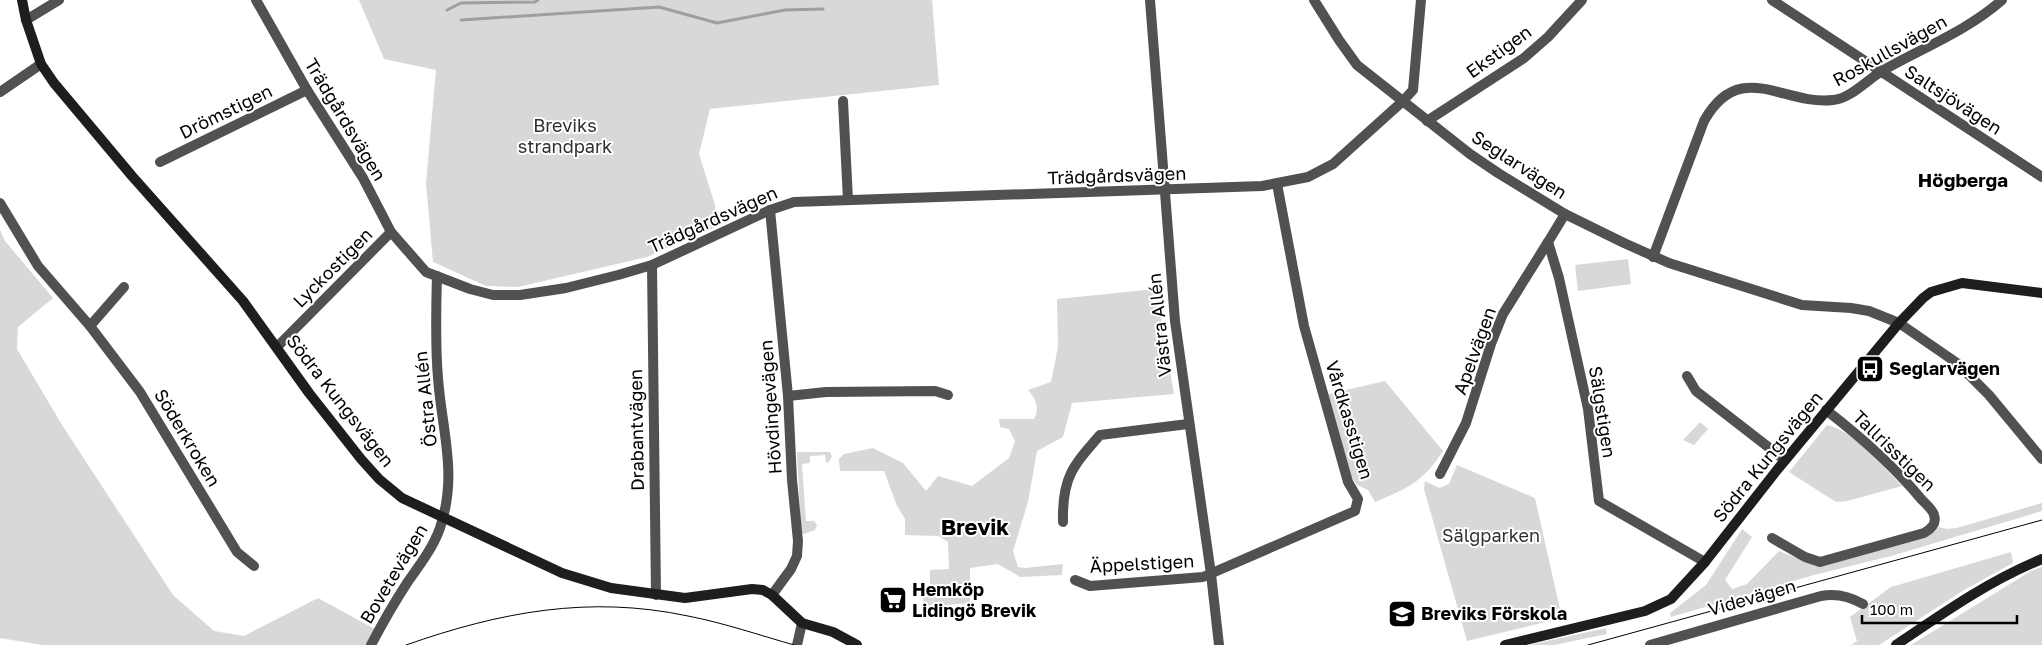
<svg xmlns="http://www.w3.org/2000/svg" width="2042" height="645" font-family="'Golos Text',sans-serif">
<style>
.green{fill:#d8d8d8}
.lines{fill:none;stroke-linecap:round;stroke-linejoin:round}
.stream{stroke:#9f9f9f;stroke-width:3}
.street{stroke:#515151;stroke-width:10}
.secondary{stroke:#1e1e1e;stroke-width:10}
.tram{stroke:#000;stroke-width:1}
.labels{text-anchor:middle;stroke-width:4;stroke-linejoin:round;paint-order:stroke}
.street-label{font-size:18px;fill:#000;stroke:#fff}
.park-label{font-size:18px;fill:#2f2f2f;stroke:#fff}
.poi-label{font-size:18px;font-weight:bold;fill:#000;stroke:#fff;text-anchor:start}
.neighbourhood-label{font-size:19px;font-weight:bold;fill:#000;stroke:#fff}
.district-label{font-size:22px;font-weight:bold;fill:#000;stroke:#fff}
</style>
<rect width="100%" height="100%" fill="#fff"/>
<!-- green -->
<g class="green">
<polygon points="359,0 932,0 939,85 710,109 699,154 715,205 716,227 647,257 518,287 486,286 433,262 426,183 436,70 384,59"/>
<polygon points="0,230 5,241 53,298 18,327 17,349 62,425 173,595 214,631 244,636 318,598 375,629 366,645 42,645 0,638"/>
<polygon points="1628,259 1631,284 1578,291 1575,265"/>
<path d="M1156,289L1174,394L1072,403L1063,437L1037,451L1028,502L1013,551L1018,567L1025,568L1063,564L1062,575L1020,577L998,564L970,568V603L924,607L923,597L930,596V570L949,569L948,542L938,536L905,535V519L897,506L884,471H840L839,459L844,454L873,448L903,463L926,491L938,476L972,486L1009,458L1015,441L1009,429L1000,427L999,419H1034C1040,408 1036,399 1028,390L1051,382L1058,347L1057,299Z"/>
<path d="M1385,381L1443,451C1423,482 1408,488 1375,502L1368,490L1357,485L1350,476L1328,394Z"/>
<polygon points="1700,422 1708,429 1694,445 1683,440"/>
<path d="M1827,425C1854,431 1883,466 1902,486L1847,501L1836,502L1789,472Z"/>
<polygon points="797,452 830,452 832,456 829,462 826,463 825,455 810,456 810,463 802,464 806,521 814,521 817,525 815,530 804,534 801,532"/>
<polygon points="1457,465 1535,498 1562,618 1467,641 1424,489 1425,481 1439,488 1449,484"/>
<polygon points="2042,503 2042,511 1891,556 1814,575 1671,617 1670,613 1706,585 1742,529 1752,537 1725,580 1732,589 1747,584 1779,551 1816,566 1924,538 1934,532 1939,527 1947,529 1957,528"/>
<polygon points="2011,552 2013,563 1964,590 1879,645 1851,645 1857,641 1850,617 1891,587"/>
<polygon points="2042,567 2042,645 1911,645 2031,571"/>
<polygon points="1606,628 1607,634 1602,635 1554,645 1529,645"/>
</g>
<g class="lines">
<!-- stream -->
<g class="stream">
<polyline points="447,10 461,3 535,2 538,0"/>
<polyline points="461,20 659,7 717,23 785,10 823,9"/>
</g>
<!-- street -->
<g class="street">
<polyline points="256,0 307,90 363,178 391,232 426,272 470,289 493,295 520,295 566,288 618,275 652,265 770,210 794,202 1262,186 1308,177 1333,164 1403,101 1413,90 1421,0"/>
<polyline points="1150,0 1175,321 1211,574 1219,645"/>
<polyline points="1314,0 1339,40 1357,65 1470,154 1498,173 1565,214 1624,243 1669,263 1802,305 1851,308 1869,311 1899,323 1957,363 1989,395 2042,459"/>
<polyline points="1772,0 2042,177"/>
<polyline points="26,20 59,0"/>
<polyline points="0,92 41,64"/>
<polyline points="843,101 848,200"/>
<polyline points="1427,121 1524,58 1548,37 1582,0"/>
<polyline points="160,162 307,90"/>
<polyline points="0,203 38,266 90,326 140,392 237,552 254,566"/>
<polyline points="770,210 788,396 792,480 798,541 797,556 791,569 772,595"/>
<polyline points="1565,214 1548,242 1559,278 1588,409 1599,501 1705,562"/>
<path d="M1653,257L1704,121C1740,57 1783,106 1833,100C1850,99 1867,80 1882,71C1922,48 1967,31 2002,0"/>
<polyline points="652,265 656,595"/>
<polyline points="90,326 124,287"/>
<polyline points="277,347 391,232"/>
<polyline points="1687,376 1696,391 1785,460"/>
<polyline points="788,396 826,392 935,391 948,395"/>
<polyline points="1440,474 1466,423 1491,344 1503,314 1548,242"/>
<path d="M1063,522C1062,478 1072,467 1100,435L1188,424"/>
<path d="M1772,538L1805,557L1820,562L1924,533C1931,529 1937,524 1934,515C1933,510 1926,504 1922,500C1894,466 1861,437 1826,410"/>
<polyline points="1075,580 1090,586 1203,577 1355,511 1358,499 1348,482 1304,326 1277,184"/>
<path d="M371,645C382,624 394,603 407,583C419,566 433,548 440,528C458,474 442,432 438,378C435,344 436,310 437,276"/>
<polyline points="797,645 802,623"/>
<path d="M1650,645L1821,596C1836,593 1849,596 1863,604"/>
</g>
<!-- secondary -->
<g class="secondary">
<polyline points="22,0 26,20 41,64 54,83 132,176 243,301 309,393 361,459 379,479 402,498 562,573 611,588 685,598 752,589 763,590 772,595 802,623 833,632 857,645"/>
<polyline points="1505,645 1645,611 1671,599 1705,562 1777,470 1899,323 1923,298 1931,292 1962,283 2042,293"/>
<path d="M1896,645C1943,613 1990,580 2042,559"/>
</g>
<!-- tram -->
<g class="tram">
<path d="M406,645C500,612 589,595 688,616C724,623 759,635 794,645"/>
<polyline points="1588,645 2042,520"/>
</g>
</g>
<!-- icons -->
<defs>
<g id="bus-square" transform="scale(1.4375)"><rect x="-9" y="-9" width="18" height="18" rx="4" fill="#000" stroke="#fff"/><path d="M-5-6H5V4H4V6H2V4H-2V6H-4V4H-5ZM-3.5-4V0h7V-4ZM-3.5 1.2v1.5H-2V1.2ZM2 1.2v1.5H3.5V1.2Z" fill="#fff"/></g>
<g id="supermarket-square" transform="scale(1.4375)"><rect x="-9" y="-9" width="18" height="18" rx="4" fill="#000" stroke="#fff"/><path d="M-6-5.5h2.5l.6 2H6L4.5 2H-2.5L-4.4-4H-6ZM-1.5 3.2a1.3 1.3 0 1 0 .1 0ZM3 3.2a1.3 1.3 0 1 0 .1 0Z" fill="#fff"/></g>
<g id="school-square" transform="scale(1.4375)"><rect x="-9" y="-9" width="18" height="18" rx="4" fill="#000" stroke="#fff"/><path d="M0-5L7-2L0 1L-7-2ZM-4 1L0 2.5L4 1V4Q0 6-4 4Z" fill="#fff"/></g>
</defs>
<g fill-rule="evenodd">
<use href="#bus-square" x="1870" y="369"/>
<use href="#supermarket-square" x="893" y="600"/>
<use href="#school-square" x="1402" y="614"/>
</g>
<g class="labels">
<!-- street labels -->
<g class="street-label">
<text transform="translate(1890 51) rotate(-29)" y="6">Roskullsvägen</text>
<text transform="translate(1499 52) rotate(-36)" y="6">Ekstigen</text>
<text transform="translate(1953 100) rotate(33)" y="6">Saltsjövägen</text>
<text transform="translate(226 112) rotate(-26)" y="6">Drömstigen</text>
<text transform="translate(345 120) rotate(59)" y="6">Trädgårdsvägen</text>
<text transform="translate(1519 165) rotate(33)" y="6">Seglarvägen</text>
<text transform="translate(1117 176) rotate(-2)" y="6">Trädgårdsvägen</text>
<text transform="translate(713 220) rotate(-24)" y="6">Trädgårdsvägen</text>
<text transform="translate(333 268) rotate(-45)" y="6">Lyckostigen</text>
<text transform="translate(1160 325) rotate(-96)" y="6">Västra Allén</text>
<text transform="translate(1475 351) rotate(-70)" y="6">Apelvägen</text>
<text transform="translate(426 399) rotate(-96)" y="6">Östra Allén</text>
<text transform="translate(340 401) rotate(52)" y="6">Södra Kungsvägen</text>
<text transform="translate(771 407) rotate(-94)" y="6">Hövdingevägen</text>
<text transform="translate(1602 412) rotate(81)" y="6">Sälgstigen</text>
<text transform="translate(1349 420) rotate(73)" y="6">Vårdkasstigen</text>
<text transform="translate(637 430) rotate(-91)" y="6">Drabantvägen</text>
<text transform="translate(187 438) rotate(59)" y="6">Söderkroken</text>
<text transform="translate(1894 451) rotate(44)" y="6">Tallrisstigen</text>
<text transform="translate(1768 457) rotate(-51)" y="6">Södra Kungsvägen</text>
<text transform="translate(1142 564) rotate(-3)" y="6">Äppelstigen</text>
<text transform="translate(394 574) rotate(-59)" y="6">Bovetevägen</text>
<text transform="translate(1752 598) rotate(-16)" y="6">Videvägen</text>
</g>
<!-- park labels -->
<g class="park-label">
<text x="565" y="132">Breviks<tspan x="565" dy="21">strandpark</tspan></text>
<text x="1491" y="542">Sälgparken</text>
</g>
<!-- poi labels -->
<g class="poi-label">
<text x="1889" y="375">Seglarvägen</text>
<text x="912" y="596">Hemköp<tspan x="912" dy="21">Lidingö Brevik</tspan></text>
<text x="1421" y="620">Breviks Förskola</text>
</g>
<!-- neighbourhood labels -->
<g class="neighbourhood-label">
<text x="1963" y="187">Högberga</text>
</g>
<!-- district labels -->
<g class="district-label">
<text x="975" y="535">Brevik</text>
</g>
</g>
<!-- scale -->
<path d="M1862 615v8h155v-8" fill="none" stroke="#000000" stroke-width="2.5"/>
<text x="1870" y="615" font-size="15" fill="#000000" stroke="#ffffff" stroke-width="4" paint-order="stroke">100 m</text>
</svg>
